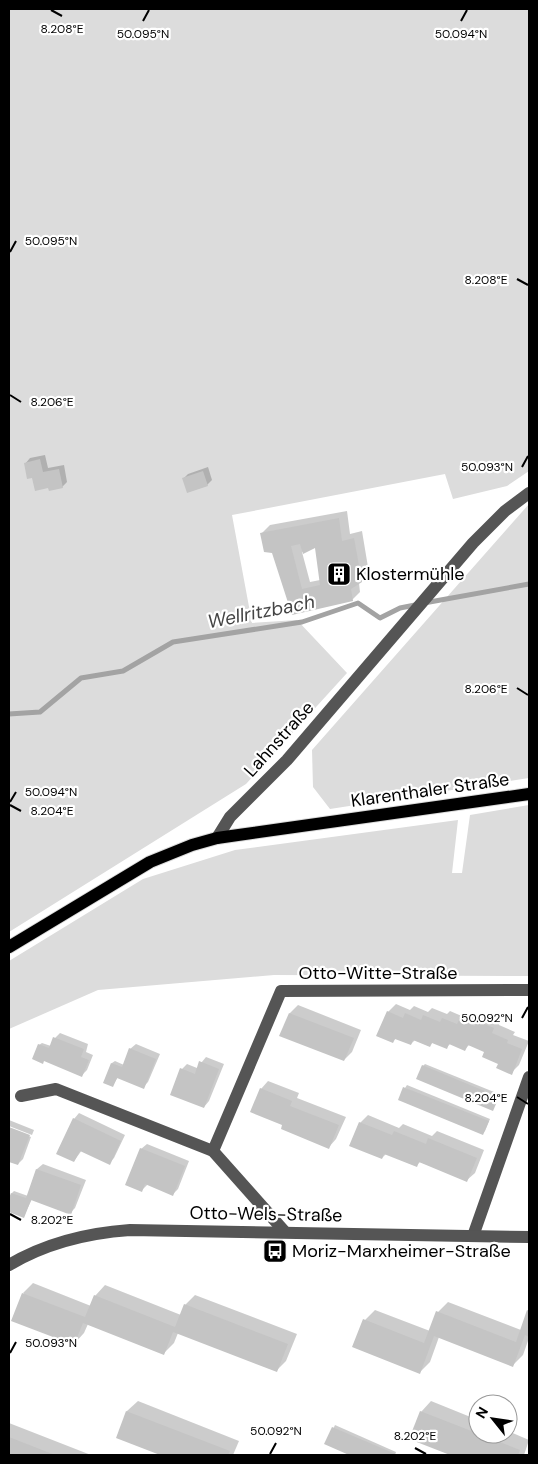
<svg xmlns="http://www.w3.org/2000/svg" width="538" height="1464" font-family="'DM Sans',sans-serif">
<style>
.green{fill:#dcdcdc}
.shadow{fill:#0003;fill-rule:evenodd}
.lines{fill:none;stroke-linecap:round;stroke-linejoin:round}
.stream{stroke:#a3a3a3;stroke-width:5}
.building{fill:#c4c4c4;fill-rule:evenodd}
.major-casing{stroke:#dbdbdb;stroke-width:14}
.minor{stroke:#555;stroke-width:12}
.major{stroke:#000;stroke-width:12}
.ticks{fill:none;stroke:#000;stroke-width:2}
.labels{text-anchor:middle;stroke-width:4.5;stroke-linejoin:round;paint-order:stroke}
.poi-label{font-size:18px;fill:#000;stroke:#fff;text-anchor:start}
.street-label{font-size:18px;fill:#000;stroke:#fff}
.water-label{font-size:19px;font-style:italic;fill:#444;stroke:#fff}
.ticks-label{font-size:12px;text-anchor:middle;fill:#000;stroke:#fff;stroke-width:4.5;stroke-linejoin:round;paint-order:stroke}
</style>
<rect width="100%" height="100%" fill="#fff"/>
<!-- green -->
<g class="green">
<polygon points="9,9 529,9 529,471 507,486 453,499 445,474 232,515 252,623 297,620 347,673 246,784 9,932"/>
<polygon points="529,504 529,583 527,584 529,591 529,778 330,809 313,787 312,750"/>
<polygon points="529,805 529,976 274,975 98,990 9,1029 9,961 143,879 235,850 458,820 452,873 462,873 470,815"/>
</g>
<!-- shadow -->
<g class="shadow">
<polygon points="45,455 48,468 64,465 67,482 62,487 49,486 33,477 25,464 30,458"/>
<polygon points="208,467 212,480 207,485 183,479 188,474"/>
<path d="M347,511L350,534L362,531L369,573L359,583L360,592L352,600L293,614L273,551L262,533L270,525ZM316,546L320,580L310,582L302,552Z"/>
<polygon points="396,1004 410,1010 414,1006 428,1012 432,1008 447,1014 450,1011 464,1017 468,1013 482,1018 486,1014 500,1020 499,1025 515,1032 513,1035 529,1041 519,1065 511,1073 485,1051 469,1045 465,1049 451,1043 446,1048 433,1042 429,1046 415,1040 411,1044 396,1038 393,1041 388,1012"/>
<polygon points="298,1005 361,1030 352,1052 344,1060 281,1036 290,1013"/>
<polygon points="60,1033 88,1044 86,1052 93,1055 87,1070 82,1075 39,1045 42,1043 51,1046 55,1038"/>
<polygon points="136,1044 160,1054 148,1082 143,1087 118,1077 113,1085 105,1082 112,1063 115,1061 124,1065 130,1049"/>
<polygon points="206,1057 224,1064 209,1101 204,1107 182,1069 187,1064 197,1068"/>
<polygon points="425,1064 499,1094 493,1108 423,1066"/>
<polygon points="268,1081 299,1093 297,1098 346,1117 336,1139 329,1147 284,1125 261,1089"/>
<polygon points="407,1085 490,1119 485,1131 483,1133 405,1088"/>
<polygon points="79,1113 125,1135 114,1158 109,1163 82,1150 74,1161 74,1119"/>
<polygon points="368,1115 399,1128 403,1124 432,1136 437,1131 484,1150 475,1173 467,1180 420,1162 416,1166 386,1154 382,1158 360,1123"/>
<polygon points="9,1120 34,1130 32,1135 9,1126"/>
<polygon points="9,1128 31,1137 23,1159 18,1164 9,1160"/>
<polygon points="147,1144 189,1161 178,1189 173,1194 148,1184 142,1190 141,1149"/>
<polygon points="43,1164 86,1180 75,1208 70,1213 32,1199 24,1216 9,1211 9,1202 12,1193 14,1191 28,1196 37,1169"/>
<polygon points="33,1283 91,1306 95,1296 105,1285 181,1315 185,1305 195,1295 297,1334 286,1361 276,1371 178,1333 174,1343 164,1353 88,1324 84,1333 74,1344 23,1293"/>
<polygon points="448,1302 521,1330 529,1310 529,1338 523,1355 513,1365 439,1337 430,1362 420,1372 365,1320 375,1310 430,1331 438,1312"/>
<polygon points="138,1401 239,1441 233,1455 163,1455 117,1437 127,1411"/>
<polygon points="431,1401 478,1420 478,1434 508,1434 508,1431 529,1440 524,1455 454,1455 410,1438 421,1412"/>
<polygon points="9,1423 91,1455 9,1455"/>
<polygon points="335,1425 396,1452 395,1455 353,1455 326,1444"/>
</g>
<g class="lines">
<!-- stream -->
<g class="stream">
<polyline points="424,603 529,584"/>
<polyline points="9,714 40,712 81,678 123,671 173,642 302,622 358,603 380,618 400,608 415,605"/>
</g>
</g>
<!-- building -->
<g class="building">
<polygon points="40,459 43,472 59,469 63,488 49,491 48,488 35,491 32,478 27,479 24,463"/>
<polygon points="203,471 208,486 187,493 182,478"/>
<path d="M339,518L342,541L354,538L362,582L351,589L353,601L292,615L272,553L264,552L260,533ZM300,544L303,554L315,548L320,585L302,589L291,546Z"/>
<polygon points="387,1011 403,1018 405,1013 421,1020 423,1015 440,1022 442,1018 457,1024 459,1020 475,1026 477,1021 494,1028 492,1033 508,1040 507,1043 522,1049 512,1075 496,1068 498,1064 482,1057 484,1052 468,1045 465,1051 449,1044 447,1049 432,1043 430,1047 413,1040 411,1045 395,1039 393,1043 376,1036"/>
<polygon points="289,1013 354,1038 344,1061 279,1036"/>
<polygon points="53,1037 84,1049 81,1057 89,1060 82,1077 44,1061 43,1064 32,1059 38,1044 49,1048"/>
<polygon points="129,1048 156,1059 144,1089 117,1078 113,1087 103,1083 111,1063 122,1067"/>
<polygon points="199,1061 219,1069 204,1108 170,1095 180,1068 195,1074"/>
<polygon points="422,1065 499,1097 493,1111 416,1079"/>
<polygon points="403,1087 489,1121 483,1135 398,1100"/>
<polygon points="260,1088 292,1101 290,1106 339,1125 329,1149 281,1129 282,1125 250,1112"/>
<polygon points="73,1118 121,1141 110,1165 80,1151 74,1162 56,1154"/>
<polygon points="359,1122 392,1135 394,1131 426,1144 428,1138 477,1158 467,1182 419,1162 417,1167 384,1154 382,1159 349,1146"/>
<polygon points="9,1127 30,1135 18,1165 9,1162"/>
<polygon points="140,1148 185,1166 173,1196 145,1184 142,1192 125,1185"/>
<polygon points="36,1169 81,1185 71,1215 31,1200 24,1218 9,1212 9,1198 11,1193 26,1198"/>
<polygon points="22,1293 85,1317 94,1295 175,1327 184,1304 288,1344 277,1372 173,1332 164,1355 83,1323 74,1345 11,1321"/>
<polygon points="527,1310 529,1311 529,1337 525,1335 513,1367 434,1336 420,1374 352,1347 363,1319 424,1343 436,1311 516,1342"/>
<polygon points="126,1411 230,1451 228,1455 160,1455 116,1438"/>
<polygon points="420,1411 520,1450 518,1455 450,1455 409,1439"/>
<polygon points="332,1427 398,1455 349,1455 324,1444"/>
<polygon points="9,1437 55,1455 9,1455"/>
</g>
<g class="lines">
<!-- major casing -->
<g class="major-casing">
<polyline id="major" points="9,947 150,862 192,845 217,838 529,794"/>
</g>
<!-- minor -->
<g class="minor">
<polyline points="217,838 230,817 287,760 473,543 505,511 529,493"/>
<polyline points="21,1096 56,1089 213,1151 285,1232"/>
<polyline points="213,1151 281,991 529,990"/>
<polyline points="473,1236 529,1077"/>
<path d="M9,1265C46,1243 87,1233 130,1230L529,1237"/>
</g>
<!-- major -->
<use href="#major" class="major"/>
</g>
<!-- ticks -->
<path class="ticks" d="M51,10L62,16M143,21L149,10M461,21L467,10M10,252L16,241M517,279L528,285M10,395L21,402M522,467L528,456M517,688L528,695M10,802L16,792M10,805L21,811M522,1018L528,1007M517,1097L528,1104M10,1214L21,1220M10,1353L16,1342M415,1448L426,1454M270,1454L276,1443"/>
<!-- icons -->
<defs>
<g id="building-square" transform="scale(1.25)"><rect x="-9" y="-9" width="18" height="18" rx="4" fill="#000" stroke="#fff"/><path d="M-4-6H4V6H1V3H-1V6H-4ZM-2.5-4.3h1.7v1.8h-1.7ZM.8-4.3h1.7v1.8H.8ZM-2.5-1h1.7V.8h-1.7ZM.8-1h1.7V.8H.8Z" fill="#fff"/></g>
<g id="bus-square" transform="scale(1.25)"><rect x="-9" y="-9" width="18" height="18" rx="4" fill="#000" stroke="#fff"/><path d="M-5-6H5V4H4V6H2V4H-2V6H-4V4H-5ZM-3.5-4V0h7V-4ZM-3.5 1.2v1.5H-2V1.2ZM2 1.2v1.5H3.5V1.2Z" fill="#fff"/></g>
</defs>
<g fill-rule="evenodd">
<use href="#building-square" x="339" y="574"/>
<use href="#bus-square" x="275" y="1251"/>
</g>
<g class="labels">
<!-- poi labels -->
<g class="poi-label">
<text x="356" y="580">Klostermühle</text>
<text x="292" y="1257">Moriz-Marxheimer-Straße</text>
</g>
<!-- street labels -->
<g class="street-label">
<text transform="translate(279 739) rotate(-48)" y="6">Lahnstraße</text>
<text transform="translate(430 790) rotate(-8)" y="6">Klarenthaler Straße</text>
<text x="378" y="979">Otto-Witte-Straße</text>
<text transform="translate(266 1214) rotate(1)" y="6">Otto-Wels-Straße</text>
</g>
<!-- water labels -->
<g class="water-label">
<text transform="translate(261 611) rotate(-11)" y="7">Wellritzbach</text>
</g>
</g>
<g class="ticks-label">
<text x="62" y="33">8.208°E</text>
<text x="143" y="38">50.095°N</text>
<text x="461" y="38">50.094°N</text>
<text x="51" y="245">50.095°N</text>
<text x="486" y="284">8.208°E</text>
<text x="52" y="406">8.206°E</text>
<text x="487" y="471">50.093°N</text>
<text x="486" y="693">8.206°E</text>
<text x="51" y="796">50.094°N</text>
<text x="52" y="815">8.204°E</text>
<text x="487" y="1022">50.092°N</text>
<text x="486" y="1102">8.204°E</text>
<text x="52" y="1224">8.202°E</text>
<text x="51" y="1347">50.093°N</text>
<text x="276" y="1435">50.092°N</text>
<text x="415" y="1440">8.202°E</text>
</g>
<!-- border -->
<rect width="538" height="1464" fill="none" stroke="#000000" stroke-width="20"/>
<!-- north arrow -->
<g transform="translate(493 1419) rotate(300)"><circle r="24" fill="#ffffff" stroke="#999999"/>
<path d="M0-4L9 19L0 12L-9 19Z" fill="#000000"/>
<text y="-8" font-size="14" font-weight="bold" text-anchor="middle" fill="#000000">N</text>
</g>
</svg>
